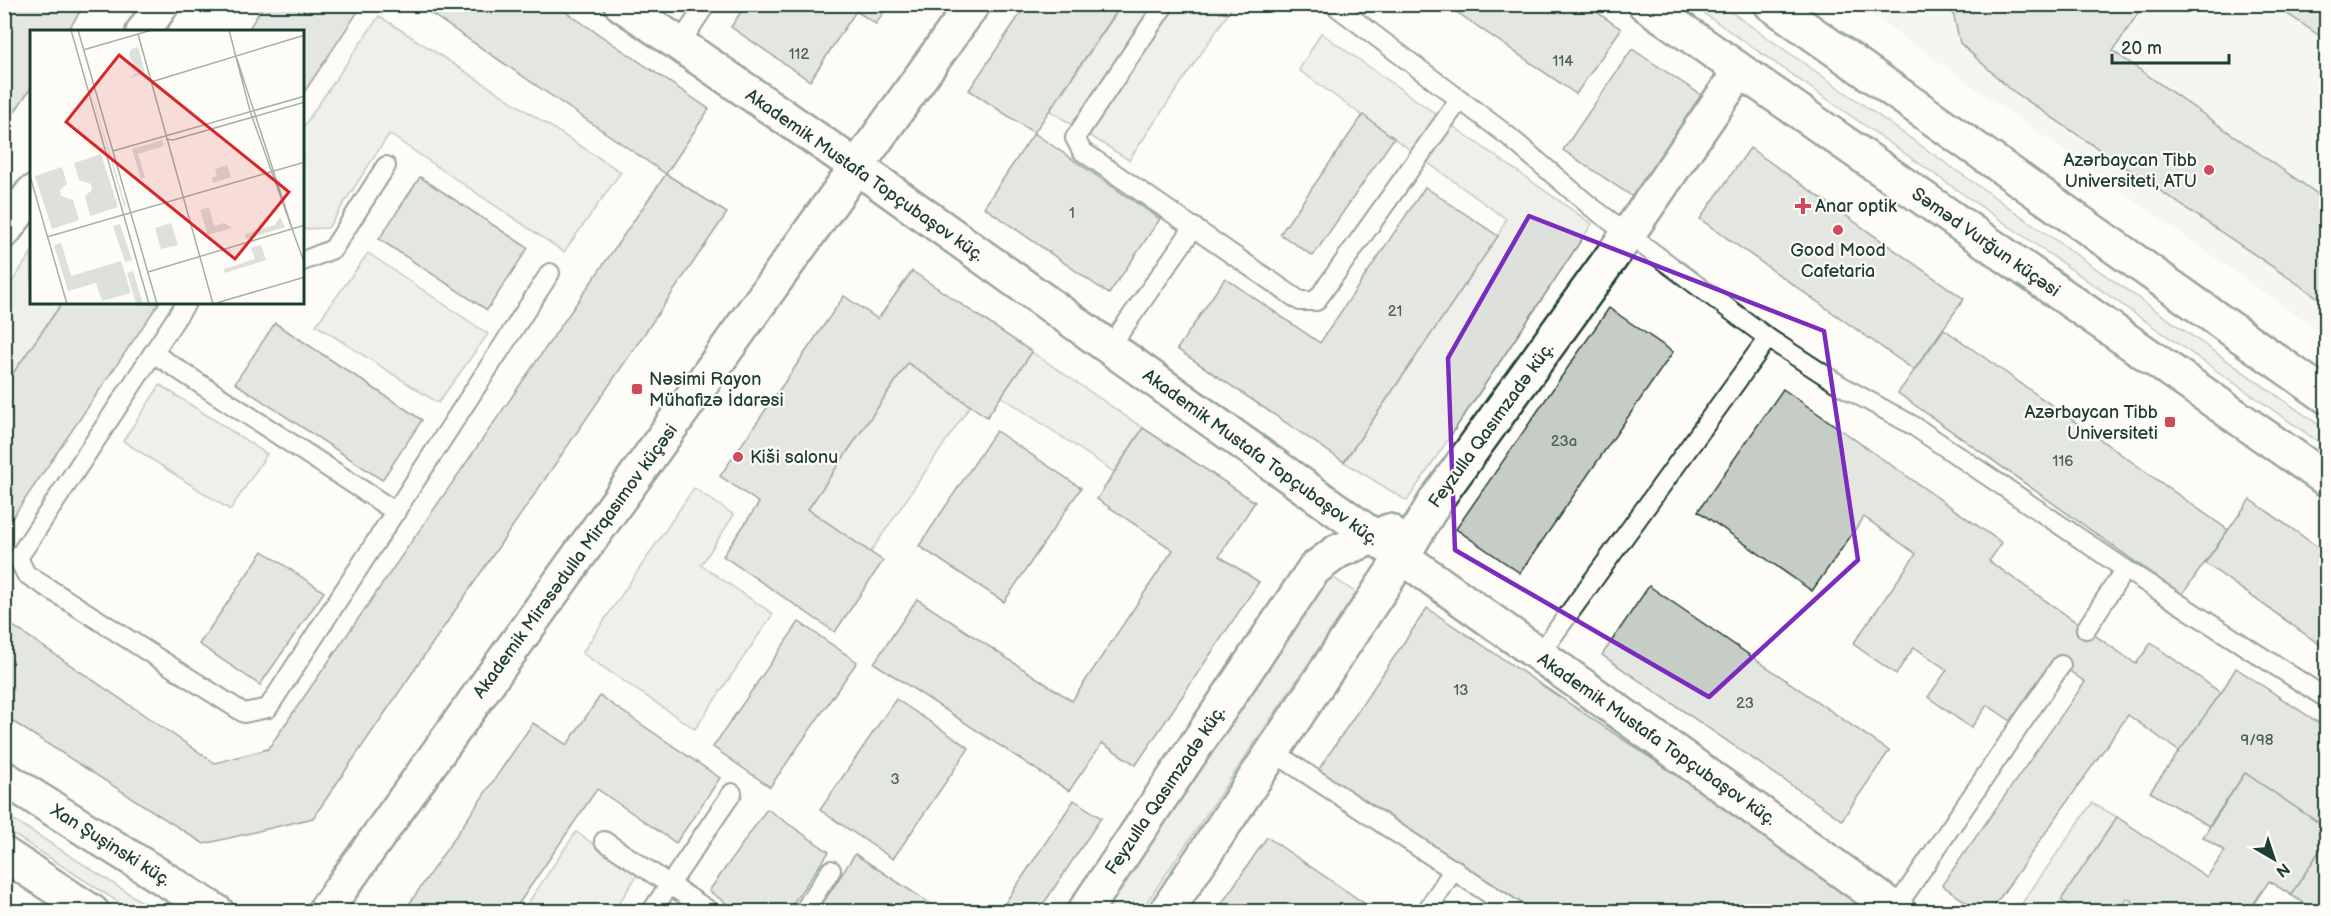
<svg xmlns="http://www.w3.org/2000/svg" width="2331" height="916" font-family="'Balsamiq Sans',sans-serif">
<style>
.built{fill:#eceee9}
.green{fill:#dde0db;stroke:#7e8e88;stroke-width:1.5}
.building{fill:#c6cdc7;stroke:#1f3d34;stroke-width:1.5}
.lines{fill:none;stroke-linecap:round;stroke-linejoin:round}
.lane-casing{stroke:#1f3d34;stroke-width:22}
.street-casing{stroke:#1f3d34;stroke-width:38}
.secondary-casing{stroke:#1f3d34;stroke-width:38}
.lane{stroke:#fdfcf7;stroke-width:18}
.street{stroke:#fdfcf7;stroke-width:33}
.secondary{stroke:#fdfcf7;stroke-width:33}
.marked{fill:none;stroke:#7b2cbf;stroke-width:4.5;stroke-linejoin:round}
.poi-dot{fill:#d1495b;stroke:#fdfcf7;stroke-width:2}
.labels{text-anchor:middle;stroke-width:4.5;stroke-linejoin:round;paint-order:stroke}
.number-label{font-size:15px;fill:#496159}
.poi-label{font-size:18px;fill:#1f3d34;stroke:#fdfcf7;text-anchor:start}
.street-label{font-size:18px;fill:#1f3d34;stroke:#fdfcf7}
.inset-road{fill:none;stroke:#a4b0a9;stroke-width:1.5}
.view{fill:#d62828;fill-opacity:0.15;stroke:#d62828;stroke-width:3}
.inset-edge{fill:none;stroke:#1f3d34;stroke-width:3}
</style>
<rect width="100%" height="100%" fill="#fdfcf7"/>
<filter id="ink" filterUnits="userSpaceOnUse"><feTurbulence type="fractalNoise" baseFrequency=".0167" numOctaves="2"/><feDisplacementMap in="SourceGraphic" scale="12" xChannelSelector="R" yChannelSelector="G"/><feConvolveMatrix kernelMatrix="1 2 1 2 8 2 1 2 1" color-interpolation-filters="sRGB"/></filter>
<g filter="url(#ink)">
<!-- built -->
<polygon class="built" points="1858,5 2326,5 2326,336"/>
<!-- green -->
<g class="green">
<polygon points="1122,5 1234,5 1129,160 1050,111"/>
<polygon points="1692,5 1721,5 2326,430 2326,447"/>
<polygon points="379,16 621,172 564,252 389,134 328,228 303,229 303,127"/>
<polygon points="1321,33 1592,224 1407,501 1344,462 1498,236 1506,219 1299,70"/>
<polygon points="31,253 32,303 62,303 5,386 5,293"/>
<polygon points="368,253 488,334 438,403 316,325"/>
<polygon points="1032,352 1143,428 1114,472 1001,396"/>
<polygon points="908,363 970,406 870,553 808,509"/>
<polygon points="160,385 267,454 230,510 123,441"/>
<polygon points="694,488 734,515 701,565 773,614 695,729 582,653"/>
<polygon points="1331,576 1356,593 1141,911 1105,912"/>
<polygon points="2092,803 2117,817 2061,900 2078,911 2016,912"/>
<polygon points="4,814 5,814 156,911 132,911 5,829"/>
<polygon points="576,832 638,874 614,911 542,911 528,903"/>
<polygon points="2127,898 2148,912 2118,912"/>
</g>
<!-- building -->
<g class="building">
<polygon points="4,4 85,4 67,32 32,32 32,86 14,113 4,107"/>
<polygon points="264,4 363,4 303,94 303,32 247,32"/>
<polygon points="417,4 554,4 709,109 666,174"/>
<polygon points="746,4 889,4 876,24 856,11 810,81 731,27"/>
<polygon points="1027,4 1122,4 1034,133 969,90"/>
<polygon points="1445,4 1585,4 1621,29 1576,94"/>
<polygon points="1951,4 2144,4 2113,51 2326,200 2326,303 2010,89 1960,43"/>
<polygon points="2273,4 2326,4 2326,40"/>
<polygon points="1632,49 1701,95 1633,197 1563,150"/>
<polygon points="1363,115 1394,138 1313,256 1280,234"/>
<polygon points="1034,133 1160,219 1109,294 984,207"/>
<polygon points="1750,148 1964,299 1914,370 1700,219"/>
<polygon points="666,174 727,213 313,818 204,844 4,716 4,620 215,763 268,749"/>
<polygon points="420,177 528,248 487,310 379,239"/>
<polygon points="1425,187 1498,236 1344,462 1177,349 1225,278 1320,343"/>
<polygon points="912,271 1032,352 987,417 908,363 808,509 883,561 835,632 723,556 759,503 720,476 844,296 878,319"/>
<polygon points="62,303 159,303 4,530 4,386"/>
<polygon points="1609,308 1673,352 1520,573 1456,529"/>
<polygon points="275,323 422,420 382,480 235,383"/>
<polygon points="1944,329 2228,530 2182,595 1898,393"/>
<polygon points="1783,389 2002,543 1989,561 2136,664 2151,643 2221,693 2180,752 2128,715 1990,912 1980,912 1942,885 2085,682 2054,660 2011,721 1987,705 1971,728 1928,697 1947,670 1914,647 1896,674 1853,644 1916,554 1864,517 1812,591 1698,511"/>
<polygon points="1143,428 1255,502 1219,556 1259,582 1136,765 1102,743 1069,791 874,663 917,599 1072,701 1173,550 1097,499"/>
<polygon points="996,431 1081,488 1004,602 919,546"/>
<polygon points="2250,499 2326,553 2326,649 2205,563"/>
<polygon points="263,551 324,592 260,685 199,644"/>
<polygon points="1649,586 1889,751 1842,820 1602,655"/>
<polygon points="1427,608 1861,899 1853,912 1526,912 1317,772"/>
<polygon points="799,622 857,662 770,787 713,747"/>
<polygon points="2236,668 2326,728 2326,828 2245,773 2209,826 2150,792 2221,693"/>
<polygon points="600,696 720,778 676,843 597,789 513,912 420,912 409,904 533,723 567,745"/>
<polygon points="896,699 969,748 893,859 820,810"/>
<polygon points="2245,773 2326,828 2326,841 2291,895 2269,881 2250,909 2254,912 2148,912 2127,898 2118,912 2078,912 2061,900 2117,817 2207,877 2225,851 2203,837"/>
<polygon points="1074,800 1101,818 1038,912 999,912"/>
<polygon points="767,809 829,852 787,912 739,912 709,891"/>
<polygon points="1267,837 1377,912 1216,912"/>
<polygon points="2326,841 2326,912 2317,912 2291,895"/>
<polygon points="855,854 943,912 817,912"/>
</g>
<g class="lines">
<!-- lane casing -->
<g class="lane-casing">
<g id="lane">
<polyline points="1165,4 1075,138 1082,151 1300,301 1316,301 1460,99"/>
<polyline points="1333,4 1507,135 1590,206 1768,338 1840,385 1914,426 2125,569 2326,698"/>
<polyline points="679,45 706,4"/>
<polyline points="303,261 333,249 386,166"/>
<polyline points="186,303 18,558 26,574 244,713 268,708 550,273"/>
<polyline points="1109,348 1194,227"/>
<polyline points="153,353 396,512"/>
<polyline points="2086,629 2125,569"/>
<polyline points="1539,655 1768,338"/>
<polyline points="1272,751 1517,912"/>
<polyline points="604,841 711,912"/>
<polyline points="1895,909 2061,665"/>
<polyline points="651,912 732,793"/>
<polyline points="803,912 831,870"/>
<polyline points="1426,912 1454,869"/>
</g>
</g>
<!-- street casing -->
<g class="street-casing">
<g id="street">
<polyline points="621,4 857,167 1899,912"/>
<polyline points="143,32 162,4"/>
<polyline points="4,231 32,193"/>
<polyline points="4,778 217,912"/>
<polyline points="4,854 92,912"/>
<polyline points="1084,912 1314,569 1338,551 1389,531"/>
<polyline points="1166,912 1402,557 1436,500 1628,234 1740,71"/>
</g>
</g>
<!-- secondary casing -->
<g class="secondary-casing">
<g id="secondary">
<polyline points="1645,4 2326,479"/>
<polyline points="1771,4 2326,396"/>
<polyline points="324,912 973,4"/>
</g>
</g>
<!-- lane -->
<use href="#lane" class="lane"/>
<!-- street -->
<use href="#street" class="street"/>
<!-- secondary -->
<use href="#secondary" class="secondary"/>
</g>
</g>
<!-- marked area -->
<path d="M0 0H2331V916H0ZM1529,216L1824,331L1858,560L1709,697L1455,550L1448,358Z" fill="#fdfcf7" fill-opacity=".55" fill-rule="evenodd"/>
<path class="marked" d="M1529,216L1824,331L1858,560L1709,697L1455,550L1448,358Z"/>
<!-- markers -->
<g class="poi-dot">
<circle cx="2209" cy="170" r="6"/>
<path d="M1800 197h6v6h6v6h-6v6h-6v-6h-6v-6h6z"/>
<circle cx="1838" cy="230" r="6"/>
<rect x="631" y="383" width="12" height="12" rx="3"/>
<rect x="2164" y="416" width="12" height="12" rx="3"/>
<circle cx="738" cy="457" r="6"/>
</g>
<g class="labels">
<!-- number labels -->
<g class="number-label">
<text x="799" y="59">112</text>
<text x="1563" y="66">114</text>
<text x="1072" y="218">1</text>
<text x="1395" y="316">21</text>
<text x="1564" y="446">23a</text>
<text x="2063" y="466">116</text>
<text x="1461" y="695">13</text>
<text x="1745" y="708">23</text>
<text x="2257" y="745">9/98</text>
<text x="895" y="784">3</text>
</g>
<!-- poi labels -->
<g class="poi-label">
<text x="2197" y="166" text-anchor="end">Azərbaycan Tibb<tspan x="2197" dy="21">Universiteti, ATU</tspan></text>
<text x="1815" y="212">Anar optik</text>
<text x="1838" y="256" text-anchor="middle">Good Mood<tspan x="1838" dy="21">Cafetaria</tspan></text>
<text x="649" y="385">Nəsimi Rayon<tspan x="649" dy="21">Mühafizə İdarəsi</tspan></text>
<text x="2158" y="418" text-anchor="end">Azərbaycan Tibb<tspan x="2158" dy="21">Universiteti</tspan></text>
<text x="750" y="463">Kiši salonu</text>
</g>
<!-- street labels -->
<g class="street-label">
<text transform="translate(865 175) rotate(35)" y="6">Akademik Mustafa Topçubaşov küç.</text>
<text transform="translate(1986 242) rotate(35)" y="6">Səməd Vurğun küçəsi</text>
<text transform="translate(1491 425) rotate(-54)" y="6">Feyzulla Qasımzadə küç.</text>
<text transform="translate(1261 457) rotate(36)" y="6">Akademik Mustafa Topçubaşov küç.</text>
<text transform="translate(575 561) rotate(-54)" y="6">Akademik Mirəsədulla Mirqasımov küçəsi</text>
<text transform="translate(1657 739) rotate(35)" y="6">Akademik Mustafa Topçubaşov küç.</text>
<text transform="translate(1165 790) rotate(-56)" y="6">Feyzulla Qasımzadə küç.</text>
<text transform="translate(111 845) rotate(32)" y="6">Xan Şuşinski küç.</text>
</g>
</g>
<!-- overview -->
<g transform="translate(30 30)">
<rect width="274" height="274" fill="#fdfcf7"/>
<path d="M108,17L115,43L100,48L108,42L99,25L101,19ZM52,31L96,176H94ZM132,110L134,116L108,124L115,147L111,149L102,119ZM71,124L88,177L60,186L55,166L62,160L61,154L49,150L44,133ZM197,135L201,147L183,153L182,148L187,146L185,139ZM32,137L37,154L30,160L31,166L43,170L49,190L22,199L5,146ZM179,177L184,196L194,193L202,198L178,205L170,180ZM250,187L255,197L216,209L215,204L245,195ZM141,193L148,215L131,219L125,198ZM90,194L102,230L95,232L83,196ZM31,213L41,246L91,231L101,263L72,271L66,253L38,261L24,215ZM231,215L236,230L195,243L194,239L225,229L221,218ZM103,241L113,274H106L97,243Z" fill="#dde0db"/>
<path class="inset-road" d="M41,0L119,274M48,0L127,274M199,0L220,81L275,235M108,4L183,274M53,20L122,0M207,29L262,198M121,52L275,5M136,109L143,110L275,72M83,121L275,66M0,146L37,274M17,207L275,132M118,242L275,195M183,274L275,247"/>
<path class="view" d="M89,25L259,162L205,229L36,92Z"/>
<rect width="274" height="274" class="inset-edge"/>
</g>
<!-- margin -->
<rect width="2331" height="916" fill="none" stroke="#fdfcf7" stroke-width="24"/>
<rect x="12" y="12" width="2307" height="892" fill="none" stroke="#1f3d34" stroke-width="2" filter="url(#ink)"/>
<!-- north arrow -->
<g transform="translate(2274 859) rotate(141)" stroke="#fdfcf7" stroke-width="4.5" paint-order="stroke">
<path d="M0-4.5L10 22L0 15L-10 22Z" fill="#1f3d34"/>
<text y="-9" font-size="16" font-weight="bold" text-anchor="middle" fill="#1f3d34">N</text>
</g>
<!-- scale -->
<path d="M2112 54v9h117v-9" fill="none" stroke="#1f3d34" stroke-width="3"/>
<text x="2121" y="54" font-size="18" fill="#1f3d34" stroke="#fdfcf7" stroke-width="4.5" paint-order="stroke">20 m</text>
</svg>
